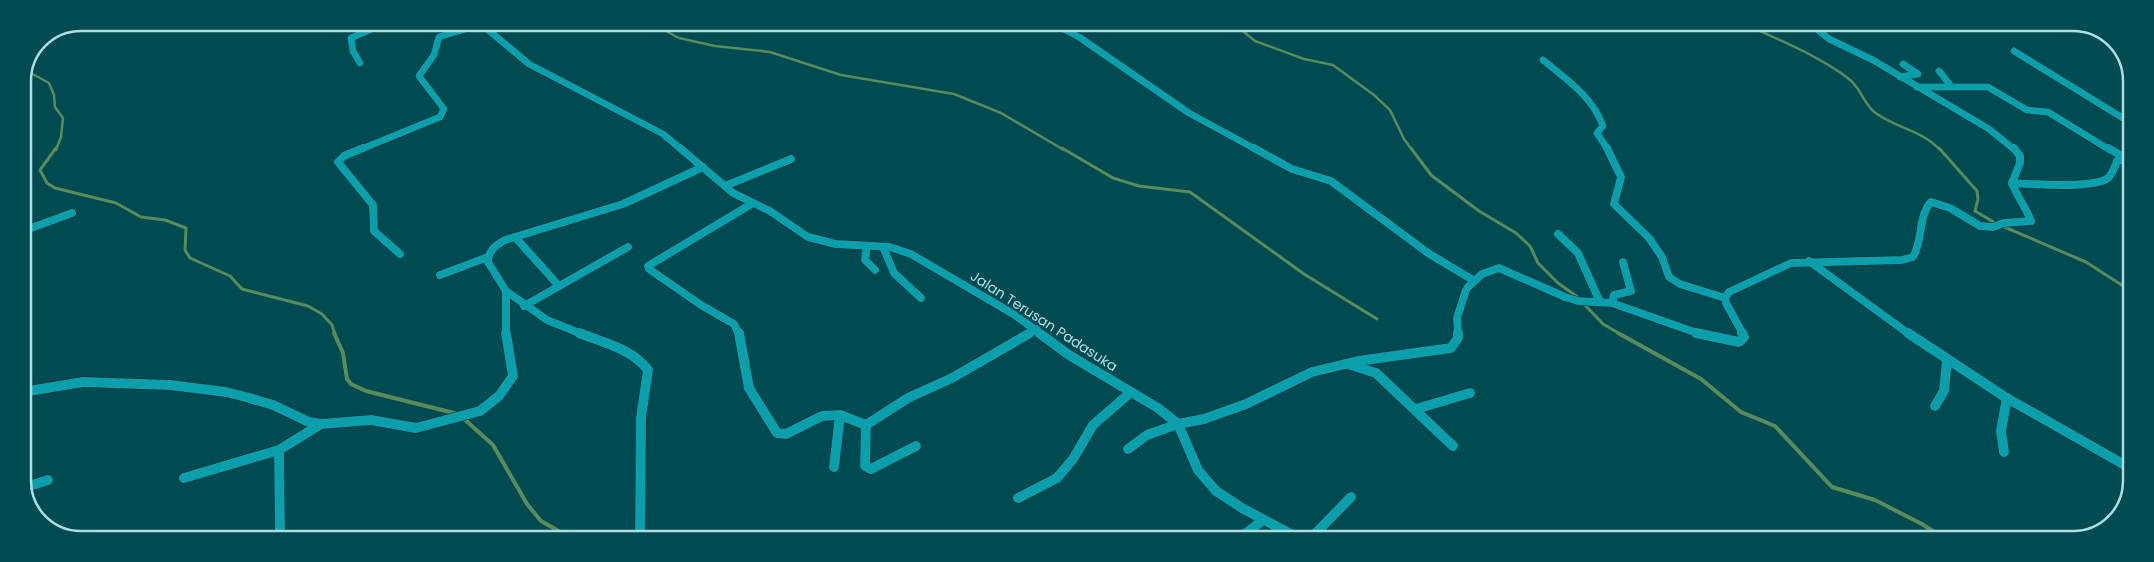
<svg xmlns="http://www.w3.org/2000/svg" width="2154" height="562" font-family="Poppins,sans-serif">
<style>
.lines{fill:none;stroke-linecap:round;stroke-linejoin:round}
.stream-far2{stroke:#598c5a;stroke-width:2.5}
.stream-far1{stroke:#598c5a;stroke-width:3}
.stream{stroke:#598c5a;stroke-width:4}
.minor-far2-casing{stroke:#052d31;stroke-width:8}
.minor-far1-casing{stroke:#052d31;stroke-width:9}
.minor-casing{stroke:#052d31;stroke-width:11}
.minor-far2{stroke:#0b9eab;stroke-width:7}
.minor-far1{stroke:#0b9eab;stroke-width:8}
.minor{stroke:#0b9eab;stroke-width:10}
.labels{text-anchor:middle;stroke-width:5;stroke-linejoin:round;paint-order:stroke}
.street-label{font-size:14px;fill:#abdee4;stroke:#004a51}
.rim{fill:none;stroke:#abdee4;stroke-width:2.5}
</style>
<rect width="100%" height="100%" fill="#004a51"/>
<g class="lines">
<!-- stream-far2 -->
<g class="stream-far2">
<polyline points="651,23 679,38 715,46 770,52 841,75 954,94 1001,113 1064,150"/>
<polyline points="1233,23 1255,41 1304,59 1333,65 1374,95 1390,110 1404,139 1412,150"/>
<path d="M1743,23C1778,40 1818,55 1849,79C1862,89 1864,106 1877,114C1897,128 1923,131 1940,150"/>
<polyline points="27,71 49,83 54,95 55,107 63,118 61,137 56,150"/>
</g>
<!-- stream-far1 -->
<g class="stream-far1">
<polyline points="56,148 40,170 47,183 55,188 116,203 141,217 165,220 186,228 185,250 190,258 230,276 242,289 308,306 322,314 332,325 335,334"/>
<polyline points="1062,148 1113,178 1139,186 1190,192 1304,274 1377,319"/>
<polyline points="1411,148 1431,175 1479,211 1516,233 1530,246 1538,263 1558,283 1579,298"/>
<polyline points="1939,148 1977,191 1978,199 1975,211 1997,224"/>
<polyline points="2002,226 2086,262 2131,291"/>
<polyline points="1583,303 1603,324 1620,334"/>
</g>
<!-- stream -->
<g class="stream">
<polyline points="334,333 343,353 347,379 351,384 366,391 458,414"/>
<polyline points="1618,333 1701,379 1741,412 1775,426 1832,487 1875,500 1922,524 1945,539"/>
<polyline points="463,418 493,445 527,504 541,521 573,539"/>
</g>
<!-- minor-far2 casing -->
<g class="minor-far2-casing">
<g id="minor-far2">
<polyline points="480,23 529,64 663,134 682,150"/>
<polyline points="1052,23 1079,37 1189,113 1257,150"/>
<polyline points="1811,24 1829,39 1873,60 1989,129 2015,150"/>
<polyline points="2014,51 2131,123"/>
<path d="M1543,60C1566,79 1592,96 1603,126L1597,133L1608,150"/>
<polyline points="360,63 353,51 351,38 385,23"/>
<polyline points="1939,71 1951,86"/>
<polyline points="1900,77 1918,74 1903,64"/>
<polyline points="1917,87 1988,87 2027,110 2048,112 2110,150"/>
<polyline points="359,150 440,117 444,109 419,76 434,55 439,37 481,24"/>
</g>
</g>
<!-- minor-far1 casing -->
<g class="minor-far1-casing">
<g id="minor-far1">
<polyline points="363,148 344,156 338,162 373,205 374,231 400,254"/>
<polyline points="680,148 733,193 770,211 808,237 836,244 890,247 911,254 1015,315 1041,334"/>
<polyline points="1254,148 1292,169 1331,181 1428,253 1473,280"/>
<polyline points="1607,148 1621,177 1614,204 1649,238 1662,257 1669,277 1680,284 1725,298"/>
<polyline points="2108,148 2127,159"/>
<path d="M2012,183C2032,184 2093,189 2108,178C2113,174 2115,166 2117,161L2127,159"/>
<polyline points="725,186 791,159"/>
<polyline points="23,231 72,213"/>
<polyline points="1558,234 1578,253 1600,302"/>
<polyline points="515,237 559,286"/>
<polyline points="867,246 865,260 875,270"/>
<polyline points="883,247 894,273 921,298"/>
<polyline points="1809,261 1909,334"/>
<polyline points="440,275 488,257"/>
<polyline points="1468,287 1482,274 1499,268 1565,297 1578,301 1612,303 1700,334"/>
<polyline points="506,291 547,320 582,334"/>
<polyline points="1612,303 1614,295 1631,291 1623,262"/>
<polyline points="524,306 628,247"/>
<path d="M506,334V291L488,262C488,251 496,245 505,240L623,204L703,167"/>
<polyline points="739,334 734,324 701,305 649,269 648,266 753,203"/>
<polyline points="1027,334 1037,329"/>
<polyline points="1458,334 1457,318 1466,290"/>
<path d="M1743,334L1726,303L1725,298L1729,292L1791,263L1902,260L1913,257C1923,241 1918,216 1931,202L1950,208L1980,226L1993,227L2004,223L2031,221C2026,207 2017,197 2012,183L2020,163V156L2014,148"/>
</g>
</g>
<!-- minor casing -->
<g class="minor-casing">
<g id="minor">
<path d="M579,333C602,342 633,349 648,370L641,418L640,539"/>
<polyline points="739,333 749,388 777,433 786,434 822,416 840,415"/>
<polyline points="1039,333 1069,355 1158,408 1178,424 1198,470 1216,491 1242,508 1300,539"/>
<polyline points="1696,333 1739,342 1744,337 1742,333"/>
<polyline points="1908,333 2005,397 2130,468"/>
<polyline points="1348,364 1376,373 1453,446"/>
<polyline points="23,392 83,382 170,385 226,392 246,397 273,405 309,422 321,424 371,420 416,428 480,411 499,396 513,376 506,333"/>
<polyline points="1935,406 1944,391 1947,360"/>
<polyline points="1416,409 1470,393"/>
<polyline points="916,446 871,469 865,466 866,425 908,398 952,378 1030,333"/>
<polyline points="1128,449 1147,435 1178,424 1204,419 1246,404 1312,372 1358,361 1451,348 1458,338 1458,333"/>
<polyline points="2004,452 2001,431 2007,398"/>
<polyline points="834,467 840,415 866,425"/>
<polyline points="184,478 279,450"/>
<polyline points="23,488 48,480"/>
<polyline points="1018,498 1057,478 1073,459 1093,425 1131,392"/>
<polyline points="280,538 279,450 321,424"/>
<polyline points="1239,539 1263,520"/>
<polyline points="1310,539 1351,497"/>
</g>
</g>
<!-- minor-far2 -->
<use href="#minor-far2" class="minor-far2"/>
<!-- minor-far1 -->
<use href="#minor-far1" class="minor-far1"/>
<!-- minor -->
<use href="#minor" class="minor"/>
</g>
<g class="labels">
<!-- street labels -->
<g class="street-label">
<text transform="translate(1044 321) rotate(33)" y="5">Jalan Terusan Padasuka</text>
</g>
</g>
<!-- crop -->
<path d="M0 0H2154V562H0ZM81 31H2073A50 50 0 0 1 2123 81V481A50 50 0 0 1 2073 531H81A50 50 0 0 1 31 481V81A50 50 0 0 1 81 31Z" fill="#004a51" fill-rule="evenodd"/>
<path class="rim" d="M81 31H2073A50 50 0 0 1 2123 81V481A50 50 0 0 1 2073 531H81A50 50 0 0 1 31 481V81A50 50 0 0 1 81 31Z"/>
</svg>
